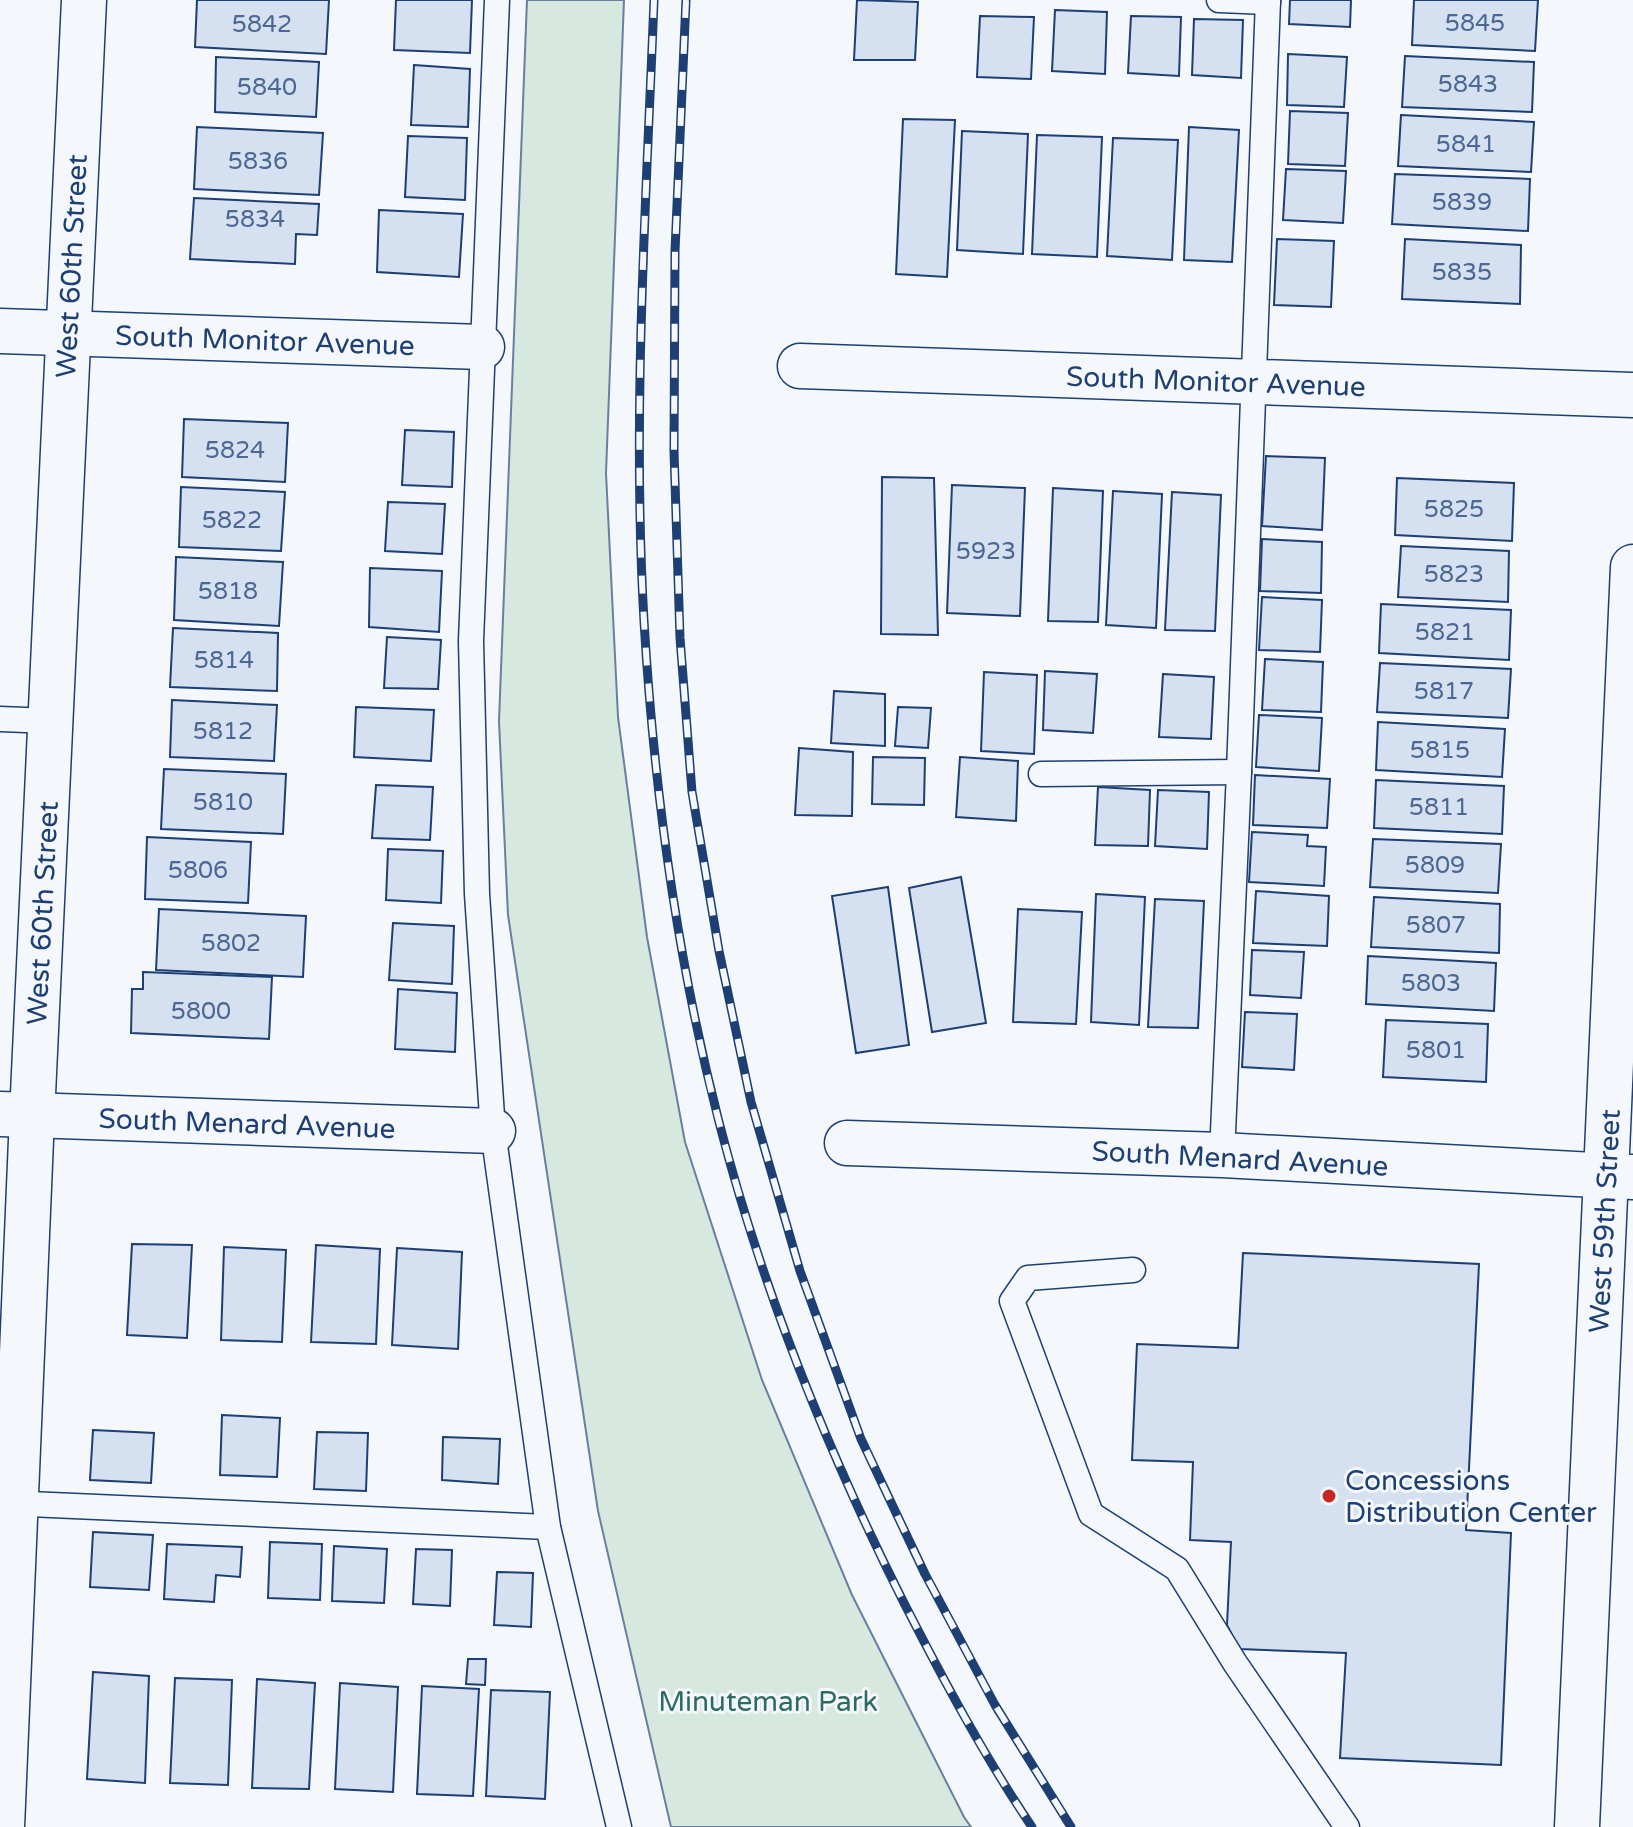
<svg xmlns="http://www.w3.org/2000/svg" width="1633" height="1827" font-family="'Varela Round',sans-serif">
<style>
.green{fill:#d7e8df;stroke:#687fa3;stroke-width:2}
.building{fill:#d5e0f0;stroke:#1d3f73;stroke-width:2}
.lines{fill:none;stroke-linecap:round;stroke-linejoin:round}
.service-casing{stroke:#1d3f73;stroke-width:27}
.minor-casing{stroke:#1d3f73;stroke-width:47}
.service{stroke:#f4f7fb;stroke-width:24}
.minor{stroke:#f4f7fb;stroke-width:44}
.rail-casing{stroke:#1d3f73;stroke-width:9}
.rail{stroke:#f4f7fb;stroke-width:6;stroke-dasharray:18;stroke-linecap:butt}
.poi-dot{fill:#c62828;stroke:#f4f7fb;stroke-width:3}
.labels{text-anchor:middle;stroke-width:6;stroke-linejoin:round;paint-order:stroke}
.number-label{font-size:24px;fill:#4b6792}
.street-label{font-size:28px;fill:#1d3f73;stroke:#f4f7fb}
.poi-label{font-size:28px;fill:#1d3f73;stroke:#f4f7fb;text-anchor:start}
.park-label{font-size:28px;fill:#2c6c60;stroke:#f4f7fb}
</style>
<rect width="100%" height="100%" fill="#f4f7fb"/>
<!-- green -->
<polygon class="green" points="527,0 624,0 606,473 618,717 647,937 685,1142 762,1380 852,1595 964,1817 971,1827 671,1827 598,1511 508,915 499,721"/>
<!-- building -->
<g class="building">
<polygon points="197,0 329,0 326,54 195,47"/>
<polygon points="396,0 472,0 470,53 394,50"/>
<polygon points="857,0 918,2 915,60 854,60"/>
<polygon points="1290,0 1351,0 1350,27 1289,24"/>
<polygon points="1414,0 1538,0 1535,51 1412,45"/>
<polygon points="1055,10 1107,12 1105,74 1052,71"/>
<polygon points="980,16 1034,17 1031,79 977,77"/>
<polygon points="1131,16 1181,17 1179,76 1128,73"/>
<polygon points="1194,19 1243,20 1241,78 1192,75"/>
<polygon points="1288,54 1347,57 1344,107 1287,105"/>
<polygon points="1405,56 1534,62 1532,112 1402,107"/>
<polygon points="216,57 319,62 316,117 215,112"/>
<polygon points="414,65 470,69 468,127 411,125"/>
<polygon points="1290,111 1348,113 1345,166 1288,164"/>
<polygon points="1401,115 1534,122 1531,172 1398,166"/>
<polygon points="903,119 955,120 947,277 896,274"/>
<polygon points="197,127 323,133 319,195 194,189"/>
<polygon points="1189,127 1239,130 1232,262 1184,260"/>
<polygon points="962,131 1028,134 1023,254 957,250"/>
<polygon points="1037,135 1102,137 1097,257 1032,254"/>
<polygon points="408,136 467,138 465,200 405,197"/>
<polygon points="1113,138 1178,140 1172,260 1107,256"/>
<polygon points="1286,169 1346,171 1343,223 1283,220"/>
<polygon points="1395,174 1530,179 1528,231 1392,224"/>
<polygon points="194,198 319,204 317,235 296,234 295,264 190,259"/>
<polygon points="379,210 463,214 459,277 377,272"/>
<polygon points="1277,239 1334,241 1331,307 1274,305"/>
<polygon points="1405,239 1521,245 1520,304 1402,299"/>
<polygon points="184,419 288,423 285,482 182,477"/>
<polygon points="405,430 454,432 452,487 402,485"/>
<polygon points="1266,456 1325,458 1322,530 1262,526"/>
<polygon points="882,477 934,478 938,635 881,634"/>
<polygon points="1397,478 1514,483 1512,541 1395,535"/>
<polygon points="952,485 1025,488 1020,616 947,613"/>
<polygon points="181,487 285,492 281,551 179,547"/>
<polygon points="1053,488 1103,491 1098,622 1048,621"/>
<polygon points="1113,491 1162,494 1156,628 1106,625"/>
<polygon points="1172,492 1221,495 1215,631 1165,630"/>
<polygon points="388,502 445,504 442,554 385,551"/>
<polygon points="1262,539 1322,542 1321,593 1260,591"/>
<polygon points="1401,546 1509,551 1508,602 1398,597"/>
<polygon points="176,557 283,562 279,626 174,620"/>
<polygon points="370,568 442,571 439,632 369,627"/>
<polygon points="1262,597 1322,600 1320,652 1259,650"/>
<polygon points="1381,604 1511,610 1509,660 1379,653"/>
<polygon points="173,628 278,633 277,691 170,687"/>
<polygon points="387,637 441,640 438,689 384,688"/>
<polygon points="1265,659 1323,662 1321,712 1262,710"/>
<polygon points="1380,663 1511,669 1508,718 1377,712"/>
<polygon points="1045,671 1097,674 1093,733 1043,730"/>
<polygon points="984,672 1037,675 1034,754 981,751"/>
<polygon points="1163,674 1214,677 1211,739 1159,737"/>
<polygon points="834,691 885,694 885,746 831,743"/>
<polygon points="172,700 277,705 274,761 170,757"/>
<polygon points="356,707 434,710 431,761 354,757"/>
<polygon points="898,707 931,708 928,748 895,746"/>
<polygon points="1259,715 1322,718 1319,771 1256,767"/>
<polygon points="1378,722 1505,729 1502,777 1376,770"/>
<polygon points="799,748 853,752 852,816 795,815"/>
<polygon points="873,757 925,758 924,805 872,804"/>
<polygon points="960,757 1018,761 1016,821 956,817"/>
<polygon points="164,769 286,774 283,834 161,829"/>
<polygon points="1255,775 1330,779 1327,828 1253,825"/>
<polygon points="1376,780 1504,786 1502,834 1374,828"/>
<polygon points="376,785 433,787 430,840 372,838"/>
<polygon points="1098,787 1150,790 1148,846 1095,845"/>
<polygon points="1158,790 1209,792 1207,849 1155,846"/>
<polygon points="1252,832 1308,835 1307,846 1326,847 1324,886 1249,882"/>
<polygon points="147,837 251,842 248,903 145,899"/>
<polygon points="1373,839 1501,844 1498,893 1370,887"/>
<polygon points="388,849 443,851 441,903 386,900"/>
<polygon points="961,877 986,1023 932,1032 909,888"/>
<polygon points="888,887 909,1045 856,1053 832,896"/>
<polygon points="1256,891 1329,896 1327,946 1253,943"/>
<polygon points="1096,894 1145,897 1139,1025 1091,1022"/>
<polygon points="1374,897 1500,904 1499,953 1371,947"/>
<polygon points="1155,899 1204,901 1198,1028 1148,1027"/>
<polygon points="159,909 306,916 303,977 156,970"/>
<polygon points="1018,909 1082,912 1076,1024 1013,1022"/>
<polygon points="393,923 454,926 452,984 389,980"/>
<polygon points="1252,950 1304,952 1301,998 1250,995"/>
<polygon points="1368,956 1496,963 1494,1011 1366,1004"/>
<polygon points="143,972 272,977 269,1039 131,1033 132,989 143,989"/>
<polygon points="398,989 457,993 455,1052 395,1049"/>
<polygon points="1245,1012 1297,1014 1294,1070 1242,1067"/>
<polygon points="1386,1020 1488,1024 1486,1082 1383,1077"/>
<polygon points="132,1244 192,1245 187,1338 127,1335"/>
<polygon points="316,1245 380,1249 376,1344 311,1342"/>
<polygon points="224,1247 286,1250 282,1342 221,1340"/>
<polygon points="397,1248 462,1252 458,1349 392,1345"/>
<polygon points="1243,1253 1479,1264 1466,1530 1511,1533 1501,1765 1340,1758 1346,1653 1239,1649 1227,1625 1231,1542 1190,1540 1193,1462 1132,1460 1137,1344 1238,1348"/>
<polygon points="222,1415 280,1418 277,1477 220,1475"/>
<polygon points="93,1430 154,1433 151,1483 90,1480"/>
<polygon points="317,1432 368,1433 366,1491 314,1489"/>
<polygon points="443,1437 500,1439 498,1484 442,1480"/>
<polygon points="93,1532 153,1535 149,1590 90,1587"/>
<polygon points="270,1542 322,1544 320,1600 268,1598"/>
<polygon points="167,1544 242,1547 240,1577 216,1575 214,1602 164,1599"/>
<polygon points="334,1546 387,1549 384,1603 332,1601"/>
<polygon points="416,1549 452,1550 450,1606 413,1604"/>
<polygon points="497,1572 533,1573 531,1627 494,1625"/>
<polygon points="468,1659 486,1659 485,1685 466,1684"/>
<polygon points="93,1672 149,1676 145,1783 87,1779"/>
<polygon points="175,1678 232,1680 228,1785 170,1783"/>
<polygon points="257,1679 315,1683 309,1789 252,1788"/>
<polygon points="340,1683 398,1687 393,1792 335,1789"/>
<polygon points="422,1686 479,1689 473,1796 417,1794"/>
<polygon points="491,1690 550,1692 545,1799 486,1796"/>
</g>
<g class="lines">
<!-- service casing -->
<g class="service-casing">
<g id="service">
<polyline points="497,0 471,641 477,894 493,1131 548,1527 619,1827"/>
<polyline points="1219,0 1268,2"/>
<polyline points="0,719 51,721"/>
<polyline points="1041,774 1239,772"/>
<polyline points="1222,1155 1239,772 1268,0"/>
<polyline points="1133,1270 1028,1278 1012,1301 1091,1514 1177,1569 1235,1663 1347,1827"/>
<polyline points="6,1503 548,1527"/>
</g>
</g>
<!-- minor casing -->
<g class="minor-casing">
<g id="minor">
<polyline points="0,331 482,347"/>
<polyline points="800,366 1633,395"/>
<polyline points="0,1114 493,1131"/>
<polyline points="847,1143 1222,1155 1633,1177"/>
<polyline points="2,1827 32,1116 84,0"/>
<polyline points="1577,1827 1633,567"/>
</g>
</g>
<!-- service -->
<use href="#service" class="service"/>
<!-- minor -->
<use href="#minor" class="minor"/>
<!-- rail casing -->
<g class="rail-casing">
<g id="rail">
<path d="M654,0C646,207 632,415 644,621C654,790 677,959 719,1122C762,1289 827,1450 904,1603C943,1679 984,1756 1032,1827"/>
<polyline points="686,0 675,251 674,451 680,638 692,792 719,951 751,1102 800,1271 861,1439 925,1574 995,1705 1071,1827"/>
</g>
</g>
<!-- rail -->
<use href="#rail" class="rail"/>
</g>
<!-- markers -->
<circle class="poi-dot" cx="1329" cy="1496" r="8"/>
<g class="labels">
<!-- number labels -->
<g class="number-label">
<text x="1475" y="31">5845</text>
<text x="262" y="32">5842</text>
<text x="1468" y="92">5843</text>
<text x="267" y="95">5840</text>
<text x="1466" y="152">5841</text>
<text x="258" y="169">5836</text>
<text x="1462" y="210">5839</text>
<text x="255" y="227">5834</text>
<text x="1462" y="280">5835</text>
<text x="235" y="458">5824</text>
<text x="1454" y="517">5825</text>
<text x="232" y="528">5822</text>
<text x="986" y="559">5923</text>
<text x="1454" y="582">5823</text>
<text x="228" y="599">5818</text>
<text x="1445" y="640">5821</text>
<text x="224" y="668">5814</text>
<text x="1444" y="699">5817</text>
<text x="223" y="739">5812</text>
<text x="1440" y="758">5815</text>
<text x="223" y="810">5810</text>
<text x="1439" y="815">5811</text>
<text x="1435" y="873">5809</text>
<text x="198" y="878">5806</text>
<text x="1436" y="933">5807</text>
<text x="231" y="951">5802</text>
<text x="1431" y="991">5803</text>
<text x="201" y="1019">5800</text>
<text x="1436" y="1058">5801</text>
</g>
<!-- street labels -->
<g class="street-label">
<text transform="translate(71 266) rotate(-87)" y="10">West 60th Street</text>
<text transform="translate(265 340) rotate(2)" y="10">South Monitor Avenue</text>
<text transform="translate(1216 381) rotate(2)" y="10">South Monitor Avenue</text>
<text transform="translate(42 913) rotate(-87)" y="10">West 60th Street</text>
<text transform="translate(247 1123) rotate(2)" y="10">South Menard Avenue</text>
<text transform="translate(1240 1158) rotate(3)" y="10">South Menard Avenue</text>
<text transform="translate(1604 1221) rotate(-87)" y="10">West 59th Street</text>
</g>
<!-- poi labels -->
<g class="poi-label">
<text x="1345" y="1490">Concessions<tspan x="1345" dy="32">Distribution Center</tspan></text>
</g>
<!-- park labels -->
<g class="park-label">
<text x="768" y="1711">Minuteman Park</text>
</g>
</g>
</svg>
